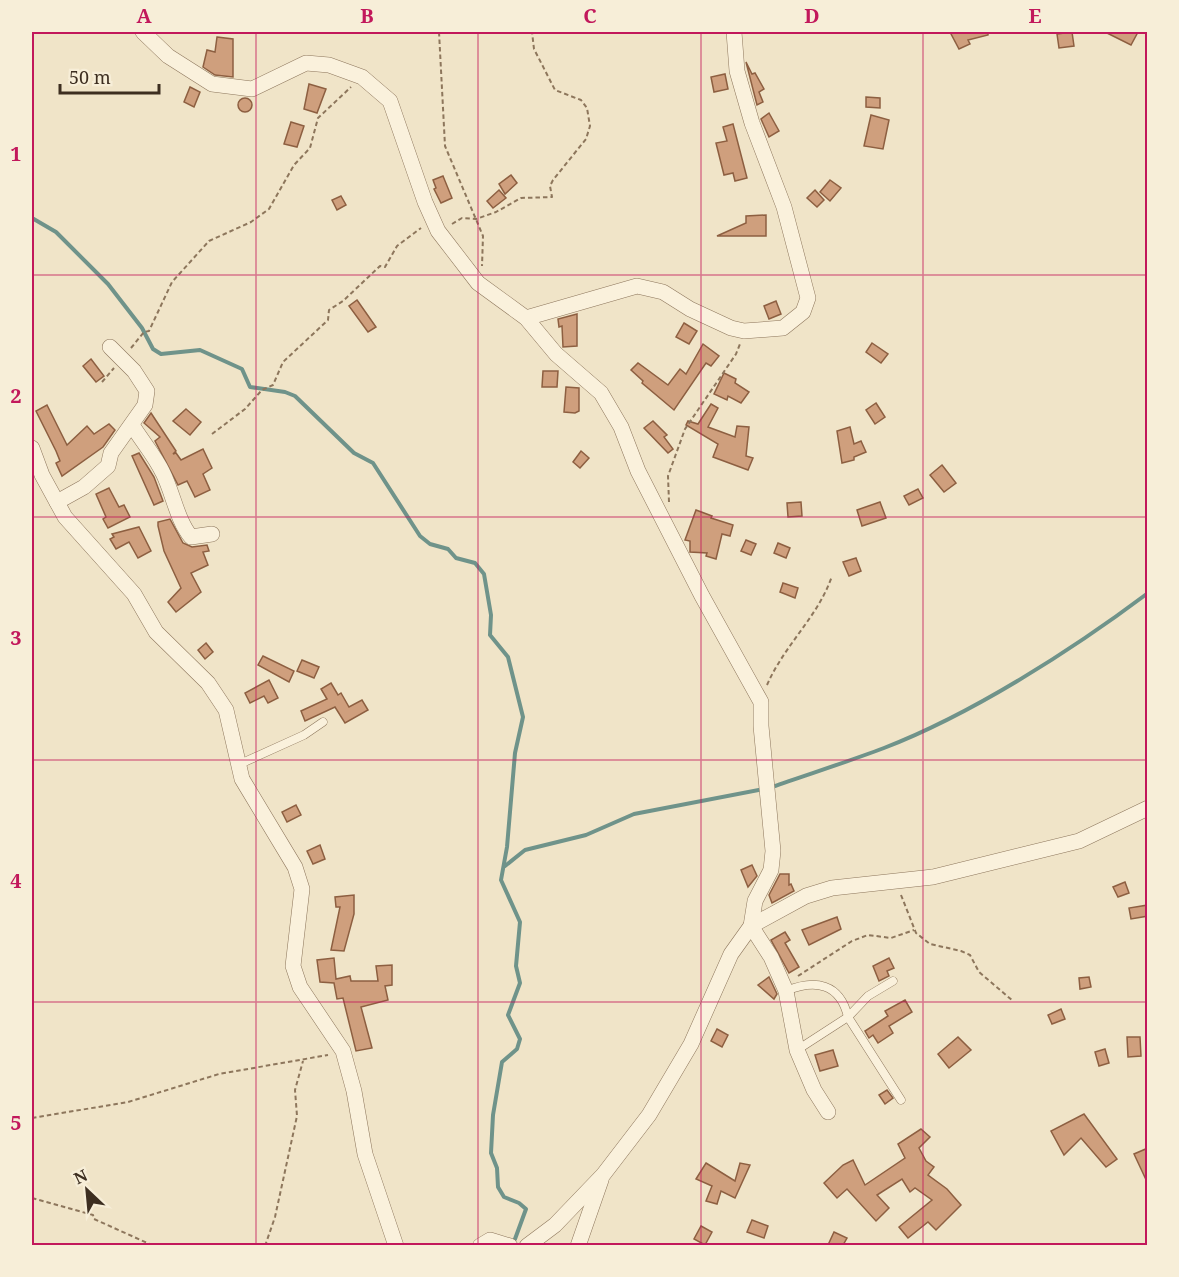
<svg xmlns="http://www.w3.org/2000/svg" width="1179" height="1277" font-family="'Noto Serif',serif">
<style>
.lines{fill:none;stroke-linecap:round;stroke-linejoin:round}
.stream{stroke:#6f938a;stroke-width:4}
.building{fill:#cf9f7d;stroke:#8d5f41;stroke-width:1.5}
.lane-casing{stroke:#8d765c;stroke-width:9}
.street-casing{stroke:#8d765c;stroke-width:16}
.path{stroke:#8d765c;stroke-width:2;stroke-dasharray:4.5 3;stroke-linecap:butt}
.lane{stroke:#faf1dc;stroke-width:8}
.street{stroke:#faf1dc;stroke-width:15}
.grid{fill:none;stroke:#c2185b;stroke-width:1.5;stroke-opacity:0.55}
.neatline{fill:none;stroke:#c2185b;stroke-width:2}
.grid-label{font-size:20px;text-anchor:middle;font-weight:bold;fill:#c2185b}
</style>
<rect width="100%" height="100%" fill="#f0e4c8"/>
<g class="lines">
<!-- stream -->
<g class="stream">
<polyline points="32,218 56,232 108,284 142,328 153,349 161,354 200,350 242,369 250,387 285,392 295,396 354,453 373,463 420,536 430,544 448,549 456,558 475,563 484,574 491,615 490,635 508,657 523,717 515,753 507,847 501,880 520,922 516,966 520,983 508,1015 520,1039 517,1049 502,1062 493,1115 491,1153 497,1168 498,1187 504,1197 519,1203 526,1209 515,1239"/>
<path d="M772,787C809,774 847,762 884,748C972,714 1072,650 1148,593"/>
<polyline points="505,866 525,850 586,835 634,814 764,789"/>
</g>
</g>
<!-- building -->
<g class="building">
<polygon points="950,32 988,32 988,35 968,40 970,44 959,49"/>
<polygon points="1072,32 1074,46 1059,48 1057,34"/>
<polygon points="1105,32 1138,32 1131,45"/>
<polygon points="217,37 233,39 233,77 215,75 203,67 207,50 215,52"/>
<polygon points="746,62 752,74 755,73 764,89 759,92 763,102 757,105"/>
<polygon points="725,74 728,89 714,92 711,77"/>
<polygon points="309,84 326,89 317,113 304,109"/>
<polygon points="190,87 200,92 194,107 184,102"/>
<polygon points="866,97 880,98 880,108 866,107"/>
<circle cx="245" cy="105" r="7"/>
<polygon points="769,113 779,131 769,137 761,119"/>
<polygon points="871,115 889,120 883,149 864,146"/>
<polygon points="291,122 304,126 297,147 284,144"/>
<polygon points="733,124 747,178 735,181 733,173 724,175 716,143 727,141 723,127"/>
<polygon points="511,175 517,183 505,194 499,184"/>
<polygon points="443,176 452,198 441,203 434,189 436,188 433,180"/>
<polygon points="830,180 841,188 830,201 820,192"/>
<polygon points="499,190 506,198 493,208 487,201"/>
<polygon points="815,190 824,200 817,207 807,198"/>
<polygon points="341,196 346,205 337,210 332,200"/>
<polygon points="766,215 766,236 717,236 746,223 746,216"/>
<polygon points="357,300 376,327 368,332 349,306"/>
<polygon points="776,301 781,314 769,319 764,306"/>
<polygon points="577,314 577,346 563,347 562,326 559,327 558,319"/>
<polygon points="684,323 697,331 689,344 676,337"/>
<polygon points="872,343 888,354 881,363 866,352"/>
<polygon points="703,344 719,356 711,366 706,363 674,410 642,383 643,381 631,370 638,363 668,385 680,369 686,374"/>
<polygon points="91,359 104,376 96,382 83,366"/>
<polygon points="543,371 558,371 557,387 542,387"/>
<polygon points="724,373 736,379 735,383 749,392 741,403 728,396 727,400 714,394"/>
<polygon points="566,387 579,388 579,411 575,413 564,412"/>
<polygon points="876,403 885,417 875,424 866,410"/>
<polygon points="711,404 718,408 708,427 735,437 737,426 749,427 746,456 753,458 748,470 713,457 718,444 686,425 688,421 698,424"/>
<polygon points="47,405 67,445 87,426 94,434 109,424 115,430 103,447 62,476 56,463 60,461 56,451 36,411"/>
<polygon points="186,409 201,422 190,435 173,421"/>
<polygon points="151,413 176,451 173,454 176,453 181,460 203,449 212,468 203,474 210,490 195,497 187,481 178,485 155,441 160,437 144,423"/>
<polygon points="653,421 667,435 664,437 673,449 668,453 644,428"/>
<polygon points="850,427 854,444 861,441 866,452 854,457 854,460 842,463 837,431"/>
<polygon points="581,451 589,458 580,468 573,462"/>
<polygon points="139,453 154,477 163,501 154,505 132,456"/>
<polygon points="942,465 956,483 944,492 930,475"/>
<polygon points="109,488 119,507 124,505 130,517 108,528 103,519 106,517 96,494"/>
<polygon points="918,489 923,498 909,505 904,496"/>
<polygon points="801,502 802,516 788,517 787,503"/>
<polygon points="880,502 886,518 862,526 857,510"/>
<polygon points="696,510 712,516 711,518 733,525 730,536 722,534 716,559 706,556 707,553 690,552 690,541 685,540"/>
<polygon points="170,519 183,543 192,547 207,545 209,551 203,552 208,565 191,573 201,592 176,612 168,602 181,588 164,551 158,526 158,522"/>
<polygon points="139,527 151,551 138,558 129,542 116,549 110,539 114,537 112,534"/>
<polygon points="746,540 756,544 751,555 741,551"/>
<polygon points="778,543 790,548 786,558 774,553"/>
<polygon points="856,558 861,571 849,576 843,562"/>
<polygon points="783,583 798,588 795,598 780,592"/>
<polygon points="206,643 213,652 205,659 198,650"/>
<polygon points="263,656 294,671 289,682 258,665"/>
<polygon points="302,660 319,667 314,678 297,671"/>
<polygon points="269,680 278,698 268,703 264,696 250,703 245,693"/>
<polygon points="331,683 338,695 341,693 349,707 362,700 368,710 345,723 335,707 305,721 301,711 327,699 321,689"/>
<polygon points="296,805 301,815 287,822 282,812"/>
<polygon points="320,845 325,859 313,864 307,851"/>
<polygon points="752,865 757,876 748,887 741,870"/>
<polygon points="780,874 789,874 789,885 791,884 794,891 772,903 769,895"/>
<polygon points="1125,882 1129,893 1118,897 1113,887"/>
<polygon points="354,895 354,914 344,951 331,950 340,907 336,907 335,897"/>
<polygon points="1148,905 1148,916 1131,919 1129,908"/>
<polygon points="837,917 841,929 809,945 802,930"/>
<polygon points="785,932 790,940 785,943 799,967 789,973 771,940"/>
<polygon points="334,958 336,979 350,976 351,981 378,981 376,966 392,965 392,985 385,986 388,1000 361,1007 372,1048 356,1051 343,998 337,999 334,983 320,982 317,960"/>
<polygon points="889,958 894,968 887,971 889,976 879,981 873,966"/>
<polygon points="769,977 777,994 774,999 758,985"/>
<polygon points="1089,977 1091,987 1080,989 1079,978"/>
<polygon points="905,1000 912,1012 889,1026 893,1033 878,1043 873,1035 869,1038 865,1031 888,1016 885,1011"/>
<polygon points="1061,1009 1065,1019 1052,1024 1048,1015"/>
<polygon points="717,1029 728,1035 722,1047 711,1041"/>
<polygon points="958,1037 971,1050 949,1068 938,1054"/>
<polygon points="1127,1037 1140,1037 1141,1056 1128,1057"/>
<polygon points="1105,1049 1109,1063 1099,1066 1095,1052"/>
<polygon points="833,1050 838,1066 820,1071 815,1055"/>
<polygon points="887,1090 893,1098 885,1104 879,1095"/>
<polygon points="1084,1114 1117,1159 1106,1167 1081,1138 1064,1155 1051,1131"/>
<polygon points="921,1129 930,1137 919,1148 926,1161 934,1167 928,1175 947,1189 961,1205 936,1230 928,1222 908,1238 899,1227 932,1200 915,1188 910,1192 902,1179 877,1195 889,1208 876,1221 847,1189 837,1198 824,1183 843,1165 853,1160 865,1185 905,1158 898,1144"/>
<polygon points="1148,1148 1148,1184 1134,1154"/>
<polygon points="706,1163 735,1181 740,1163 750,1165 735,1198 721,1191 717,1204 706,1201 712,1186 696,1179"/>
<polygon points="752,1220 768,1226 764,1238 747,1232"/>
<polygon points="701,1226 712,1232 705,1245 694,1239"/>
<polygon points="834,1232 847,1238 843,1245 828,1245"/>
</g>
<g class="lines">
<!-- lane casing -->
<g class="lane-casing">
<g id="lane">
<polyline points="240,764 304,735 323,722"/>
<path d="M786,991C815,979 840,983 848,1017L901,1100"/>
<polyline points="797,1050 848,1017 868,996 893,981"/>
</g>
</g>
<!-- street casing -->
<g class="street-casing">
<g id="street">
<polyline points="143,32 168,56 212,84 252,89 306,63 329,65 362,77 390,101 425,202 438,231 478,283 526,318 556,354 601,393 621,427 638,471 702,596 761,702 761,726 773,851 771,870 755,901 751,926 771,957 786,991 797,1050 814,1090 828,1112"/>
<polyline points="526,318 637,286 663,292 690,309 731,328 744,331 783,328 803,312 808,298 784,207 752,123 737,71 734,32"/>
<path d="M132,425C142,441 155,456 163,473C173,493 177,520 191,537L212,534"/>
<polyline points="32,448 42,475 65,517 134,594 156,632 208,683 226,710 242,779 295,867 302,889 293,966 300,987 343,1051 354,1091 365,1154 396,1246"/>
<polyline points="57,502 84,487 108,466 111,453 145,405 147,391 134,371 110,347"/>
<polyline points="480,1246 490,1240 510,1246"/>
<polyline points="527,1246 555,1225 603,1175 649,1115 691,1044 731,954 751,926 806,896 832,888 933,877 1079,841 1148,808"/>
<polyline points="578,1246 601,1180"/>
</g>
</g>
<!-- path -->
<g class="path">
<polyline points="439,32 445,146 483,236 482,266"/>
<polyline points="452,224 462,218 476,219 496,212 521,198 552,197 550,186 553,180 586,139 590,126 587,108 581,100 555,90 534,49 532,32"/>
<polyline points="131,348 144,332 149,331 172,282 209,241 251,222 269,209 294,165 310,148 318,118 351,87"/>
<polyline points="102,382 114,368"/>
<polyline points="212,434 245,409 262,390 273,385 283,362 328,320 329,310 343,301 380,266 385,267 397,246 421,228"/>
<polyline points="669,502 668,476 685,429 736,354 740,344"/>
<path d="M767,685C785,644 818,617 832,576"/>
<polyline points="901,895 916,933 930,944 961,951 970,955 979,972 1013,1001"/>
<polyline points="798,976 852,941 868,935 891,938 914,930"/>
<polyline points="32,1118 128,1102 219,1074 328,1055"/>
<polyline points="32,1198 93,1215 94,1219 154,1246"/>
<polyline points="265,1246 275,1217 297,1116 295,1090 303,1061"/>
</g>
<!-- lane -->
<use href="#lane" class="lane"/>
<!-- street -->
<use href="#street" class="street"/>
</g>
<!-- grid -->
<path class="grid" d="M256,32V1246M478,32V1246M701,32V1246M923,32V1246M32,275H1148M32,517H1148M32,760H1148M32,1002H1148"/>
<!-- border -->
<rect width="1179" height="1277" fill="none" stroke="#f7eed8" stroke-width="66"/>
<!-- north arrow -->
<g transform="translate(87 1190) rotate(334)" stroke="#f7eed8" stroke-width="4.5" paint-order="stroke">
<path d="M0-4.5L10 22L0 15L-10 22Z" fill="#3d2e20"/>
<text y="-9" font-size="16" font-weight="bold" text-anchor="middle" fill="#3d2e20">N</text>
</g>
<!-- scale -->
<path d="M60 84v9h99v-9" fill="none" stroke="#3d2e20" stroke-width="3"/>
<text x="69" y="84" font-size="18" fill="#3d2e20" stroke="#f7eed8" stroke-width="4.5" paint-order="stroke">50 m</text>
<rect x="33" y="33" width="1113" height="1211" class="neatline"/>
<g class="grid-label">
<text x="144" y="23">A</text>
<text x="367" y="23">B</text>
<text x="590" y="23">C</text>
<text x="812" y="23">D</text>
<text x="1035" y="23">E</text>
<text x="16" y="161">1</text>
<text x="16" y="403">2</text>
<text x="16" y="645">3</text>
<text x="16" y="888">4</text>
<text x="16" y="1130">5</text>
</g>
</svg>
